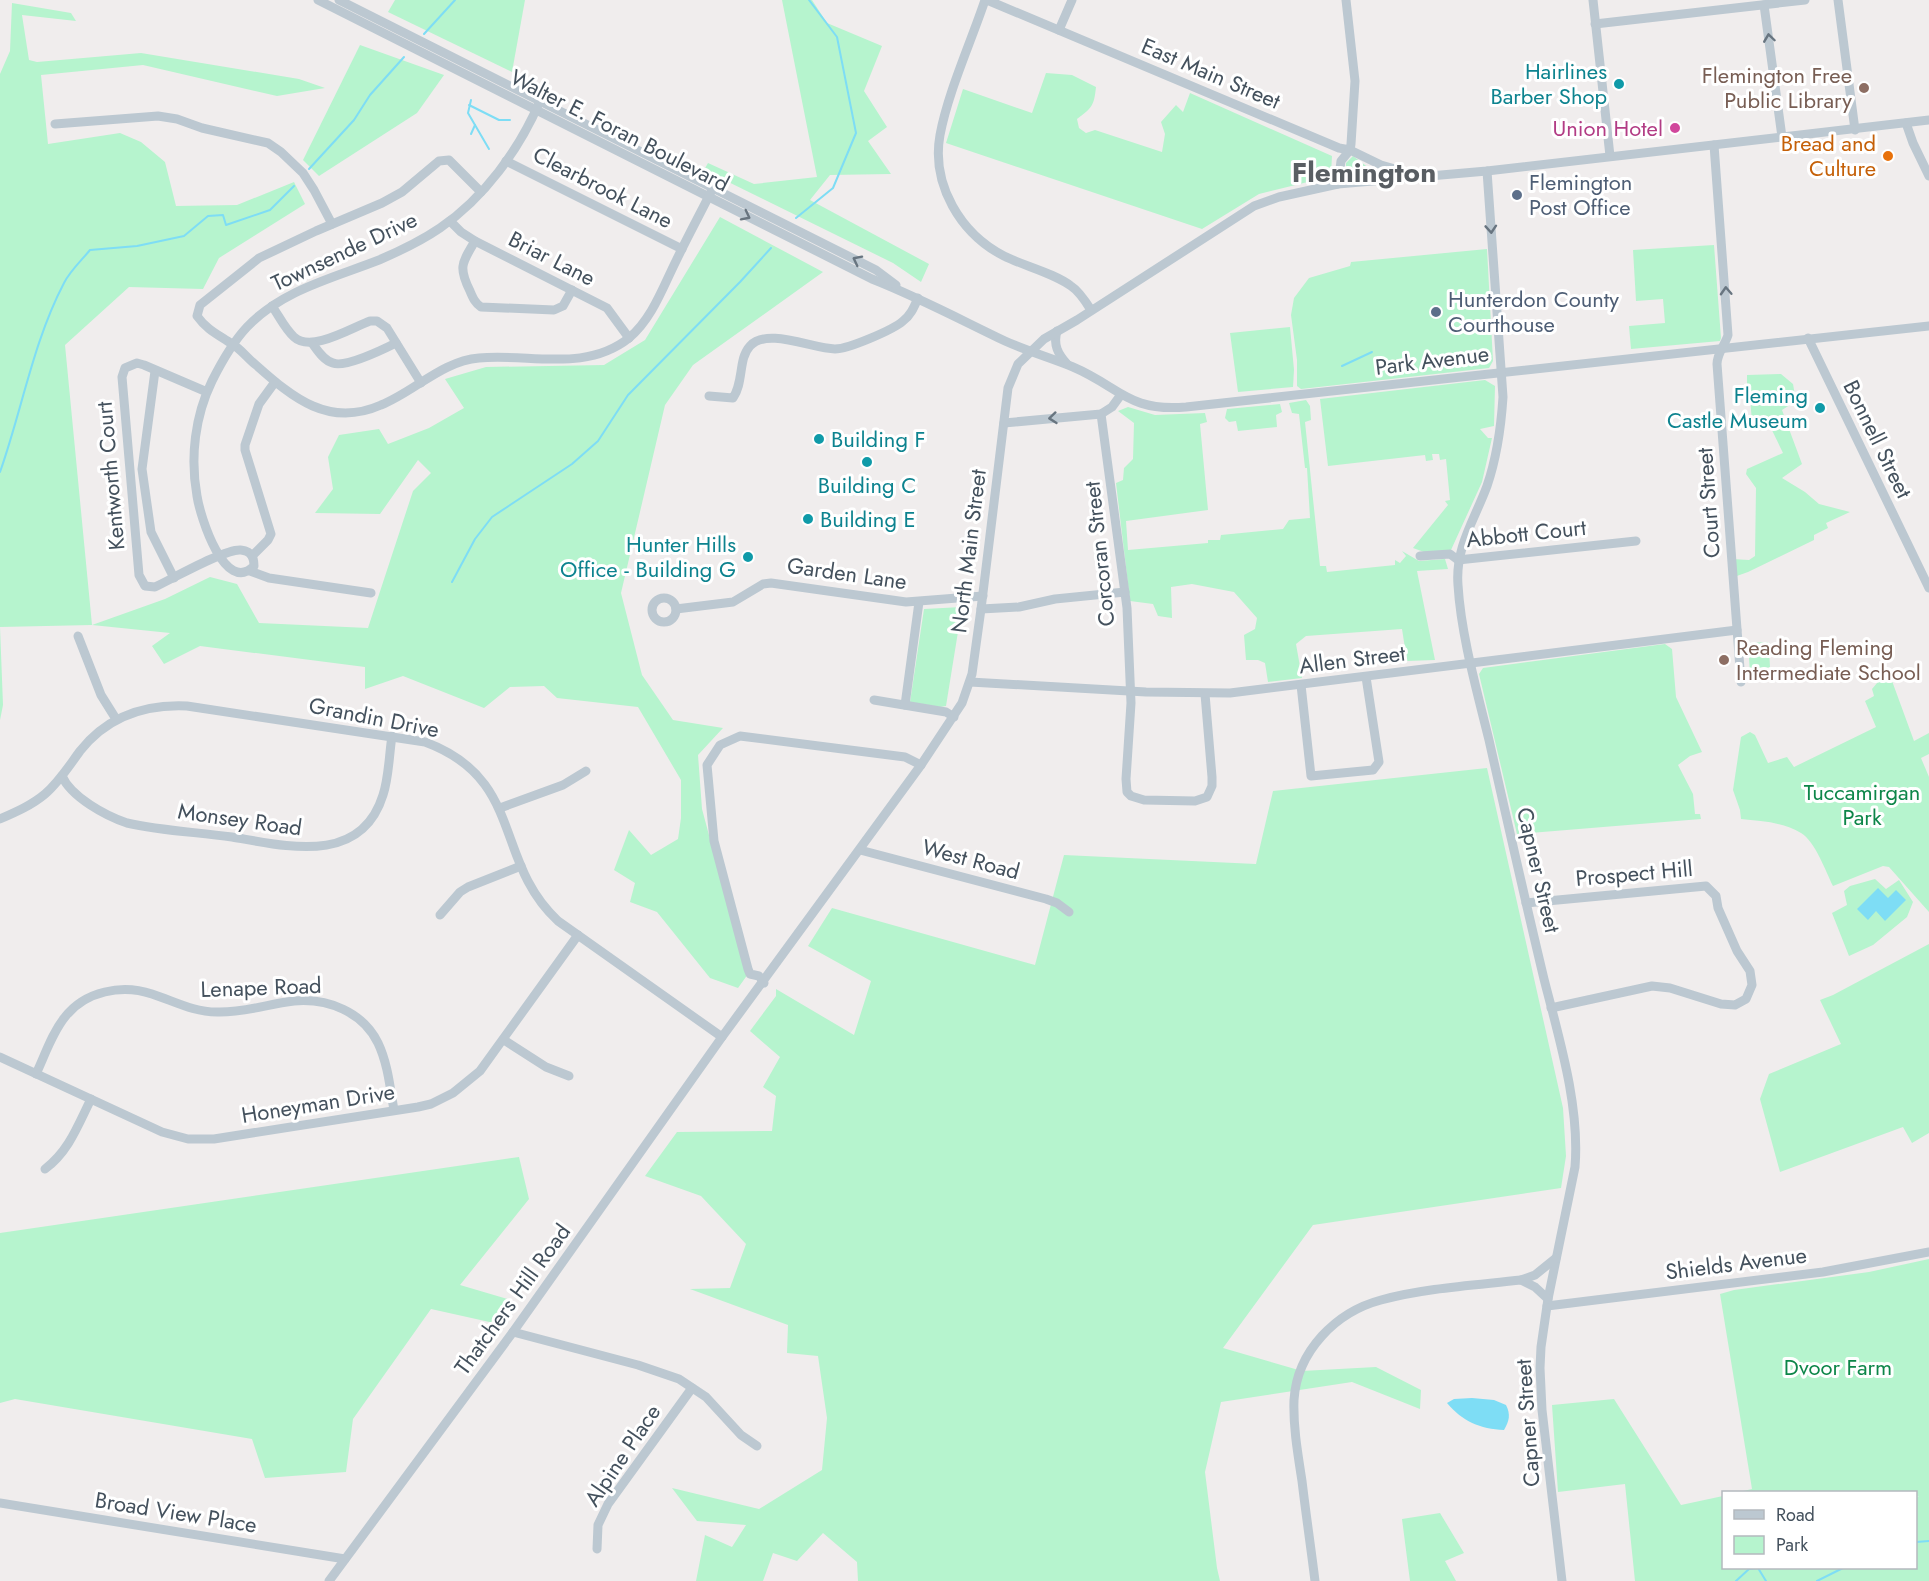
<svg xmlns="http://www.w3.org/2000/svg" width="1929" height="1581" font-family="Jost,sans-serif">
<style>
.green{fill:#b6f4ce}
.water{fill:#7eddf5}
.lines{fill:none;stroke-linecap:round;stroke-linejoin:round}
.stream{stroke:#7eddf5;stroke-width:2}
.minor{stroke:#bcc8d1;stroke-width:9}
.oneway{stroke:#687580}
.culture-dot{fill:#0f9aa8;stroke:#fff;stroke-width:2}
.education-dot{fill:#8d6e63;stroke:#fff;stroke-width:2}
.hotel-dot{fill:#d1479c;stroke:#fff;stroke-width:2}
.food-dot{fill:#e8710a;stroke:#fff;stroke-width:2}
.service-dot{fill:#5c6f8a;stroke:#fff;stroke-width:2}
.labels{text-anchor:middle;stroke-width:6;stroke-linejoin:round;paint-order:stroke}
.culture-label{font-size:22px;fill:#0d838f;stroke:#fff;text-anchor:end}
.street-label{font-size:22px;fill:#44515d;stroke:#fff}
.education-label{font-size:22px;fill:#785e54;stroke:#fff;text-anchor:end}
.hotel-label{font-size:22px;fill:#b23c85;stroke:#fff;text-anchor:end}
.food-label{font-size:22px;fill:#c56008;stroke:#fff;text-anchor:end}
.service-label{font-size:22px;fill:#4e5e75;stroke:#fff;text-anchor:start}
.park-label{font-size:22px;fill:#0d8649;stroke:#fff}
.district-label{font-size:28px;font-weight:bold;fill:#595e63;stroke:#fff}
</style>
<rect width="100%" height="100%" fill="#f0eded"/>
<!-- green -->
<g class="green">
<polygon points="395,0 525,0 512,72 388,12"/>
<polygon points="782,0 812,0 827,23 882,46 864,91 887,127 868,141 891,174 830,175 810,200 929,264 921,282 893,263 704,170 708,163 754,184 817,177"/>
<polygon points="12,3 71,13 76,21 22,15 29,60 37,62 141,53 299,79 325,88 277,96 143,65 41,75 48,144 120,133 141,142 165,162 176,206 237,205 294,182 305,204 219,258 203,289 129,287 65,345 92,625 165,599 210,577 237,584 259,623 368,628 413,491 431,473 418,460 380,514 315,513 333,489 328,457 339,435 379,429 388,444 429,428 464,408 445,379 486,367 604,365 645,340 720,217 823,272 693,365 665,405 621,593 642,675 673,720 723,728 698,755 702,809 745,970 748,974 738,988 710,978 657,912 630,902 635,883 614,870 629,830 651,855 678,839 681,818 681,780 638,707 557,698 544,686 510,687 484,708 403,676 365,689 365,667 200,646 164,664 152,646 170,633 92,625 0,627 3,705 0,720 0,74 10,51"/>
<polygon points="360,45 444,75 417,113 319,176 303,160"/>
<path d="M1046,73L1072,75L1096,87C1094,106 1092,108 1077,119L1079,128L1086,133L1095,130L1162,152L1165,134L1161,122L1176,105L1183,112L1190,93L1332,156L1331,174L1328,177L1259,194L1202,229L946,143L963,89L1032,113Z"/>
<polygon points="1353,156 1374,172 1346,177 1346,163"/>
<polygon points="1714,245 1721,338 1720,341 1631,349 1629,326 1665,323 1663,299 1636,301 1633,250"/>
<polygon points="1487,249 1493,361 1489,368 1301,389 1297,386 1297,360 1291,315 1294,298 1309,278 1350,266 1351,262"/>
<polygon points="1290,327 1294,370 1293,387 1238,392 1230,333"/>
<polygon points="1781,374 1793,384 1796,401 1782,410 1802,464 1782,478 1805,492 1819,504 1850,512 1826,523 1828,528 1814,535 1814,540 1748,572 1734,577 1732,559 1749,560 1755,556 1756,488 1746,474 1747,469 1783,453 1769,424 1764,426 1762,422 1743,423 1744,421 1752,422 1750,397 1747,397 1747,375"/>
<polygon points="1485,380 1495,386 1494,426 1480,429 1488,438 1492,438 1482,482 1451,550 1424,552 1413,548 1448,505 1445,501 1450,500 1446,459 1440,460 1439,454 1432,454 1433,460 1426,461 1425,455 1328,466 1320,399"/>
<polygon points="1306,400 1310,406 1311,420 1305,422 1320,566 1326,566 1327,572 1395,565 1395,560 1400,563 1406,556 1402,551 1419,561 1445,559 1448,569 1417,571 1435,660 1407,661 1402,629 1306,636 1296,644 1302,678 1268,682 1265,663 1258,660 1246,660 1244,635 1255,629 1257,618 1234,592 1192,584 1171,587 1172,618 1158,616 1153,604 1130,601 1116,483 1123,480 1124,468 1133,459 1134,423 1118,411 1128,407 1155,415 1205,413 1207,422 1200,424 1208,510 1126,521 1128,550 1208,543 1208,540 1220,540 1221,535 1283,529 1289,520 1310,518 1307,468 1305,468 1299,414 1292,413 1289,403"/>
<polygon points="1280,404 1282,412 1276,415 1277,427 1238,431 1236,421 1229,422 1225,418 1227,409"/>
<polygon points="962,607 946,706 940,707 910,702 924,609"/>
<polygon points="1768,642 1768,646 1759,647 1760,650 1769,650 1770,667 1750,673 1748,643"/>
<polygon points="1665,644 1672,649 1676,697 1702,752 1690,756 1678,765 1693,794 1695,814 1700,814 1701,819 1517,834 1479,674 1483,668"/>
<path d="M1888,670L1914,741L1929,733V754L1921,758L1929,777V912L1889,867L1883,866L1833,886C1826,872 1815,841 1801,833C1783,822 1761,821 1741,819L1740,810L1733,790L1741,737L1750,732L1755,735L1768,763L1787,757L1794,767L1876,727L1865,701L1874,696L1872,689Z"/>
<polygon points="1487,768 1563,1108 1566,1156 1561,1188 1313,1225 1223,1348 1302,1371 1376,1367 1421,1390 1420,1409 1352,1382 1221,1402 1205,1472 1217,1568 1220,1581 858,1581 857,1562 823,1533 797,1561 773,1553 763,1581 696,1581 705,1535 732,1547 746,1525 697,1521 672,1488 759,1509 822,1470 827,1418 818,1356 787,1353 788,1325 690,1289 730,1288 746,1244 701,1196 645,1176 677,1132 772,1131 776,1096 763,1087 780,1057 750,1031 776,996 776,989 854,1035 871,981 808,946 832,908 1035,965 1064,855 1256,864 1273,791"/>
<polygon points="1875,879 1886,889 1899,880 1913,902 1907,917 1873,945 1849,956 1832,913 1847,905 1844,891 1850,886"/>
<polygon points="1929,944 1929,1133 1912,1143 1903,1127 1780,1172 1760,1099 1769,1074 1841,1044 1820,1000 1833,995"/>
<polygon points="519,1157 529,1199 460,1285 511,1300 494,1323 431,1309 353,1419 346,1472 265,1478 252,1439 15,1399 0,1403 0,1233"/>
<polygon points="1929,1259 1929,1581 1635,1581 1625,1484 1558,1492 1552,1405 1614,1399 1681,1505 1723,1496 1724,1568 1916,1568 1916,1498 1919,1496 1916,1497 1916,1492 1739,1492 1752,1489 1720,1294 1734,1290 1869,1272"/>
<polygon points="1440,1513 1464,1553 1445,1561 1456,1581 1410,1581 1402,1519"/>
</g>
<!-- water -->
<g class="water">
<polygon points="1878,888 1888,898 1896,890 1906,900 1885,921 1876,911 1868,920 1857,909"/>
<path d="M1472,1398L1494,1400L1506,1405C1511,1415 1509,1421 1504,1430C1480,1429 1462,1421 1447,1403L1454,1399Z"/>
</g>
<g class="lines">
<!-- stream -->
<g class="stream">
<polyline points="424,34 455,0"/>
<polyline points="471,100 468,113 489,149"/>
<polyline points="469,105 499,120 510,120"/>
<polyline points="471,134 475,125"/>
<polyline points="309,169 354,120 370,95 404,57"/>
<polyline points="796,218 833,188 856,133 837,37 809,0"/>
<polyline points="1342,366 1372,352"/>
<path d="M0,472C22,410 33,342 64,283C70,271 81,261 90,250L137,246L184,236L208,216L223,215L226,225L270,210L294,186"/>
<polyline points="452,582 475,539 492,517 572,464 598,441 628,395 740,282 771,248"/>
<polyline points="1916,1542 1929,1541"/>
<polyline points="1736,1581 1749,1569 1758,1568 1766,1581"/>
<polyline points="1817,1581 1843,1568"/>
</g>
<!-- minor -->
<g class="minor">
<path d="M318,0L872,279C918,297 961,320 1005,341C1027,351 1051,358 1073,367C1120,387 1128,412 1186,407L1929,326"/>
<polyline points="339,0 876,270 896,285"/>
<path d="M985,0C971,42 948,92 940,135C931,185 961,234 1004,256C1024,266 1054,273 1071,286C1079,291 1086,302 1091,310"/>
<polyline points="987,0 1339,148 1350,150 1381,165 1416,175"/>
<polyline points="1593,0 1610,156"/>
<polyline points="1838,0 1855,130"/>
<polyline points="1764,5 1782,137"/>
<polyline points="1595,24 1805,0"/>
<polyline points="1059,30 1072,0"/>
<polyline points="1906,123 1913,143 1929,176"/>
<polyline points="55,124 158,116 177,119 202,128 268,143 281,152 303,173 314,190 332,224"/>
<path d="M1714,145L1728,335C1725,345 1717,353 1717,364L1741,682"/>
<polyline points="506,161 682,249"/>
<path d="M1487,171L1503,397C1501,428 1497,457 1487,486C1475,519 1455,547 1458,585C1461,635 1477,691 1489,740C1507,820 1525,900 1544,979C1559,1038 1580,1106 1575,1167L1548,1299L1541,1347L1540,1368L1542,1410L1562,1581"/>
<polyline points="1338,184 1341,161 1350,150 1351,144 1355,81 1346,0"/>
<path d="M481,192L449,160L439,161L402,192L382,203L316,231L259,258L200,305L197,316C207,330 219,335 232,344C241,349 248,359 256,365C293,398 329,428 381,405C414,392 442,361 479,358C529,353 585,373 629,338C652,319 663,287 676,261C688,236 701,212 713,188"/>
<polyline points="450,221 461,232 475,241 607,308 629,338"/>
<path d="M475,241C462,263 458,267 470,291C473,298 475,303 481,307L554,310L563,306L572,290"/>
<path d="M272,306C279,316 285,329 294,337C311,353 351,328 370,321H377L387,328L421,383"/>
<path d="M1057,331C1053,345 1058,354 1067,364"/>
<polyline points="1808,338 1929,588"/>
<path d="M312,343C317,350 324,361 333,363C345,368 384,349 396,343"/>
<polyline points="155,371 142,469 151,532 174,578"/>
<path d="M207,392L144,365L137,363L125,368L122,377L139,575L145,586L155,587C172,579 226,548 241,550C251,551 254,557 254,566C225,596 200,516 197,496C190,457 195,416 212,381C222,361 232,343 247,327C282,290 333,278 379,260C400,251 421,241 440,228C484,198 519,150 540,101"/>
<path d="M709,396L733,398C744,382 738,359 750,346C767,327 813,349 835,349C848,349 893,330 903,321C911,315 914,307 918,298"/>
<polyline points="1101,414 1127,608 1131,703 1126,779 1127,792 1131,796 1144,800 1195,801 1207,797 1212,786 1212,777 1205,694"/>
<polyline points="1004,423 1101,414 1112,407 1120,396"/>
<polyline points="252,556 268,540 271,534 245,450 245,445 259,404 275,382"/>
<polyline points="1420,556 1450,554 1458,560 1636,541"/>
<polyline points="250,571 269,578 371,593"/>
<circle cx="664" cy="610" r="12"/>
<polyline points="676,609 733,602 763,584 771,583 906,602 983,596"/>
<polyline points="981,609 1019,607 1055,599 1125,592"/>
<polyline points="78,636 101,695 116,719"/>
<polyline points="970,682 1146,692 1230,693 1737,630"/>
<polyline points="1301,685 1311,776 1373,770 1379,762 1366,677"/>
<polyline points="874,700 946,712 954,717"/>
<polyline points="905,705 919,602"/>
<path d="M62,776C71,797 106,816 127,823C162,831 197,832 232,837C286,846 361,866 383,795C389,777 389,755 392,736"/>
<polyline points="500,808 563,785 586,771"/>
<path d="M0,819C16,812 32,805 45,794C59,782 69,766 80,751C107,717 144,704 187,706L425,742C525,779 493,861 558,921L722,1037"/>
<polyline points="860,850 1046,899 1057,903 1069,912"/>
<polyline points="1526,903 1706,886 1716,896 1718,908 1737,951 1750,971 1752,985 1746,999 1735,1005 1721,1004 1670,988 1652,986 1551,1008"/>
<polyline points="440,915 460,892 468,887 521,866"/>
<polyline points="764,983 759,976 750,974 748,969 714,841 707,765 720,745 740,736 905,757 921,765"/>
<polyline points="504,1040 546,1067 569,1076"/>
<polyline points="0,1057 162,1132 188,1139 214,1139 418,1107 431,1104 453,1093 480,1071 578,935"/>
<path d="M36,1074C45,1055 52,1033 65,1017C85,991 122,984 152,994C174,1001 193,1012 217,1012C243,1013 268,1004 294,1001C328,998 363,1012 378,1043C388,1064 390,1088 394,1110"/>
<path d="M45,1169C69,1151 78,1125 91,1099"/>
<polyline points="1521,1280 1535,1275 1556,1258"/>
<polyline points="1547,1306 1823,1272 1929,1252"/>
<polyline points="513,1332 638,1365 679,1379 706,1397 741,1435 757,1446"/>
<polyline points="0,1503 345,1559"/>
<polyline points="597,1549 598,1525 608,1504 692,1388"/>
<polyline points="329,1581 513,1332 722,1037 921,765 962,703 972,674 981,609 1008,388 1018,364 1044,339 1077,320 1254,206 1279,197 1338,184 1487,171 1929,120"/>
<path d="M1315,1581C1311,1548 1306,1515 1302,1481C1298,1455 1293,1427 1294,1400C1297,1351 1336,1312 1381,1300C1424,1288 1477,1285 1521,1280L1535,1287L1548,1299"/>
</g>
</g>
<!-- one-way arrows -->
<defs><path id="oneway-chevron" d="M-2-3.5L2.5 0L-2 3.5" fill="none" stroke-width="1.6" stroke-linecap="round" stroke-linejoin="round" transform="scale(1.5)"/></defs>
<g class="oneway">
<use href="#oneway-chevron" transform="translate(1769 38) rotate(-98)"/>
<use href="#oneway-chevron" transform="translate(746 216) rotate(27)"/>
<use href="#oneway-chevron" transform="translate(1491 229) rotate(86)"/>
<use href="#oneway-chevron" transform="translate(857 260) rotate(-153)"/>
<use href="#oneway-chevron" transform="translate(1726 291) rotate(-93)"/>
<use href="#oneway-chevron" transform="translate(1053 418) rotate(174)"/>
</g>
<!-- markers -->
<g class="culture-dot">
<circle cx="1619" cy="84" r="6"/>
<circle cx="1820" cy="408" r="6"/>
<circle cx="819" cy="439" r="6"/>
<circle cx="867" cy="462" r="6"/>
<circle cx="808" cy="519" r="6"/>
<circle cx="748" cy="557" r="6"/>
</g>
<g class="education-dot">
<circle cx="1864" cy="88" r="6"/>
<circle cx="1724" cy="660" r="6"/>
</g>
<circle class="hotel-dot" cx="1675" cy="128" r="6"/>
<circle class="food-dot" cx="1888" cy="156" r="6"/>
<g class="service-dot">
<circle cx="1517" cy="195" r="6"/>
<circle cx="1436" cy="312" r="6"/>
</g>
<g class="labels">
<!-- culture labels -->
<g class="culture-label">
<text x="1607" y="79">Hairlines<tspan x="1607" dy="25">Barber Shop</tspan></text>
<text x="1808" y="403">Fleming<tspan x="1808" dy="25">Castle Museum</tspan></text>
<text x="831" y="447" text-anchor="start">Building F</text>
<text x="867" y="493" text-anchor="middle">Building C</text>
<text x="820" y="527" text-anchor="start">Building E</text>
<text x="736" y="552">Hunter Hills<tspan x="736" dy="25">Office - Building G</tspan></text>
</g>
<!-- street labels -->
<g class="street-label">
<text transform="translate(1211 73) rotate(23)" y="8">East Main Street</text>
<text transform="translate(620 130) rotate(27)" y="8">Walter E. Foran Boulevard</text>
<text transform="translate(603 187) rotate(27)" y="8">Clearbrook Lane</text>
<text transform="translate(344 251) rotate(-25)" y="8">Townsende Drive</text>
<text transform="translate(552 258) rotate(27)" y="8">Briar Lane</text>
<text transform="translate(1432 360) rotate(-7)" y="8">Park Avenue</text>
<text transform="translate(1878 439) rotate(64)" y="8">Bonnell Street</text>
<text transform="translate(110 476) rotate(-95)" y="8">Kentworth Court</text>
<text transform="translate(1708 503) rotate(-94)" y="8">Court Street</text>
<text transform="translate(1526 533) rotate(-6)" y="8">Abbott Court</text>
<text transform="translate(968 551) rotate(-83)" y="8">North Main Street</text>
<text transform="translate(1099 554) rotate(-96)" y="8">Corcoran Street</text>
<text transform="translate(847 573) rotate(8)" y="8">Garden Lane</text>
<text transform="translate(1352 659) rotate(-7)" y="8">Allen Street</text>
<text transform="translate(374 717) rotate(11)" y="8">Grandin Drive</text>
<text transform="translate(240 819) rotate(8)" y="8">Monsey Road</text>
<text transform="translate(971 859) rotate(15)" y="8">West Road</text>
<text transform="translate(1539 870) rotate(77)" y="8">Capner Street</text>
<text transform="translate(1634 873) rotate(-5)" y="8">Prospect Hill</text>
<text transform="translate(261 987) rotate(-2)" y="8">Lenape Road</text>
<text transform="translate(318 1103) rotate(-9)" y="8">Honeyman Drive</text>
<text transform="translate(1736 1263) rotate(-7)" y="8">Shields Avenue</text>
<text transform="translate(512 1299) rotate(-54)" y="8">Thatchers Hill Road</text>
<text transform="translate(1527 1423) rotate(-94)" y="8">Capner Street</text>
<text transform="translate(622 1455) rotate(-56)" y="8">Alpine Place</text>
<text transform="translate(176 1512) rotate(9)" y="8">Broad View Place</text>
</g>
<!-- education labels -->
<g class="education-label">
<text x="1852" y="83">Flemington Free<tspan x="1852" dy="25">Public Library</tspan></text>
<text x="1736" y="655" text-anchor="start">Reading Fleming<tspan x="1736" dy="25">Intermediate School</tspan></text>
</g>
<!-- hotel labels -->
<g class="hotel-label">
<text x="1663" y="136">Union Hotel</text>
</g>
<!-- food labels -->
<g class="food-label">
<text x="1876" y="151">Bread and<tspan x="1876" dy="25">Culture</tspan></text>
</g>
<!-- service labels -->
<g class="service-label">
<text x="1529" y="190">Flemington<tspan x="1529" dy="25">Post Office</tspan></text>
<text x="1448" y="307">Hunterdon County<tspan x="1448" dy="25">Courthouse</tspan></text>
</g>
<!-- park labels -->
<g class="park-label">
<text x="1862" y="800">Tuccamirgan<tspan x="1862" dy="25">Park</tspan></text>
<text x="1838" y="1375">Dvoor Farm</text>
</g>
<!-- district labels -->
<g class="district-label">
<text x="1364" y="182">Flemington</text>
</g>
</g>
<!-- legend -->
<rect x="1722" y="1491" width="195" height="78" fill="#ffffff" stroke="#b4b9be" stroke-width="1.5"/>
<rect x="1734" y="1510" width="30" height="9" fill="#bcc8d1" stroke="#b4b9be" stroke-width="1.5"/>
<text x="1776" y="1521" font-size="18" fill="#44515d">Road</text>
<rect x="1734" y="1536" width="30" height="18" fill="#b6f4ce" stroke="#b4b9be" stroke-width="1.5"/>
<text x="1776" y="1551" font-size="18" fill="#44515d">Park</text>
</svg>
